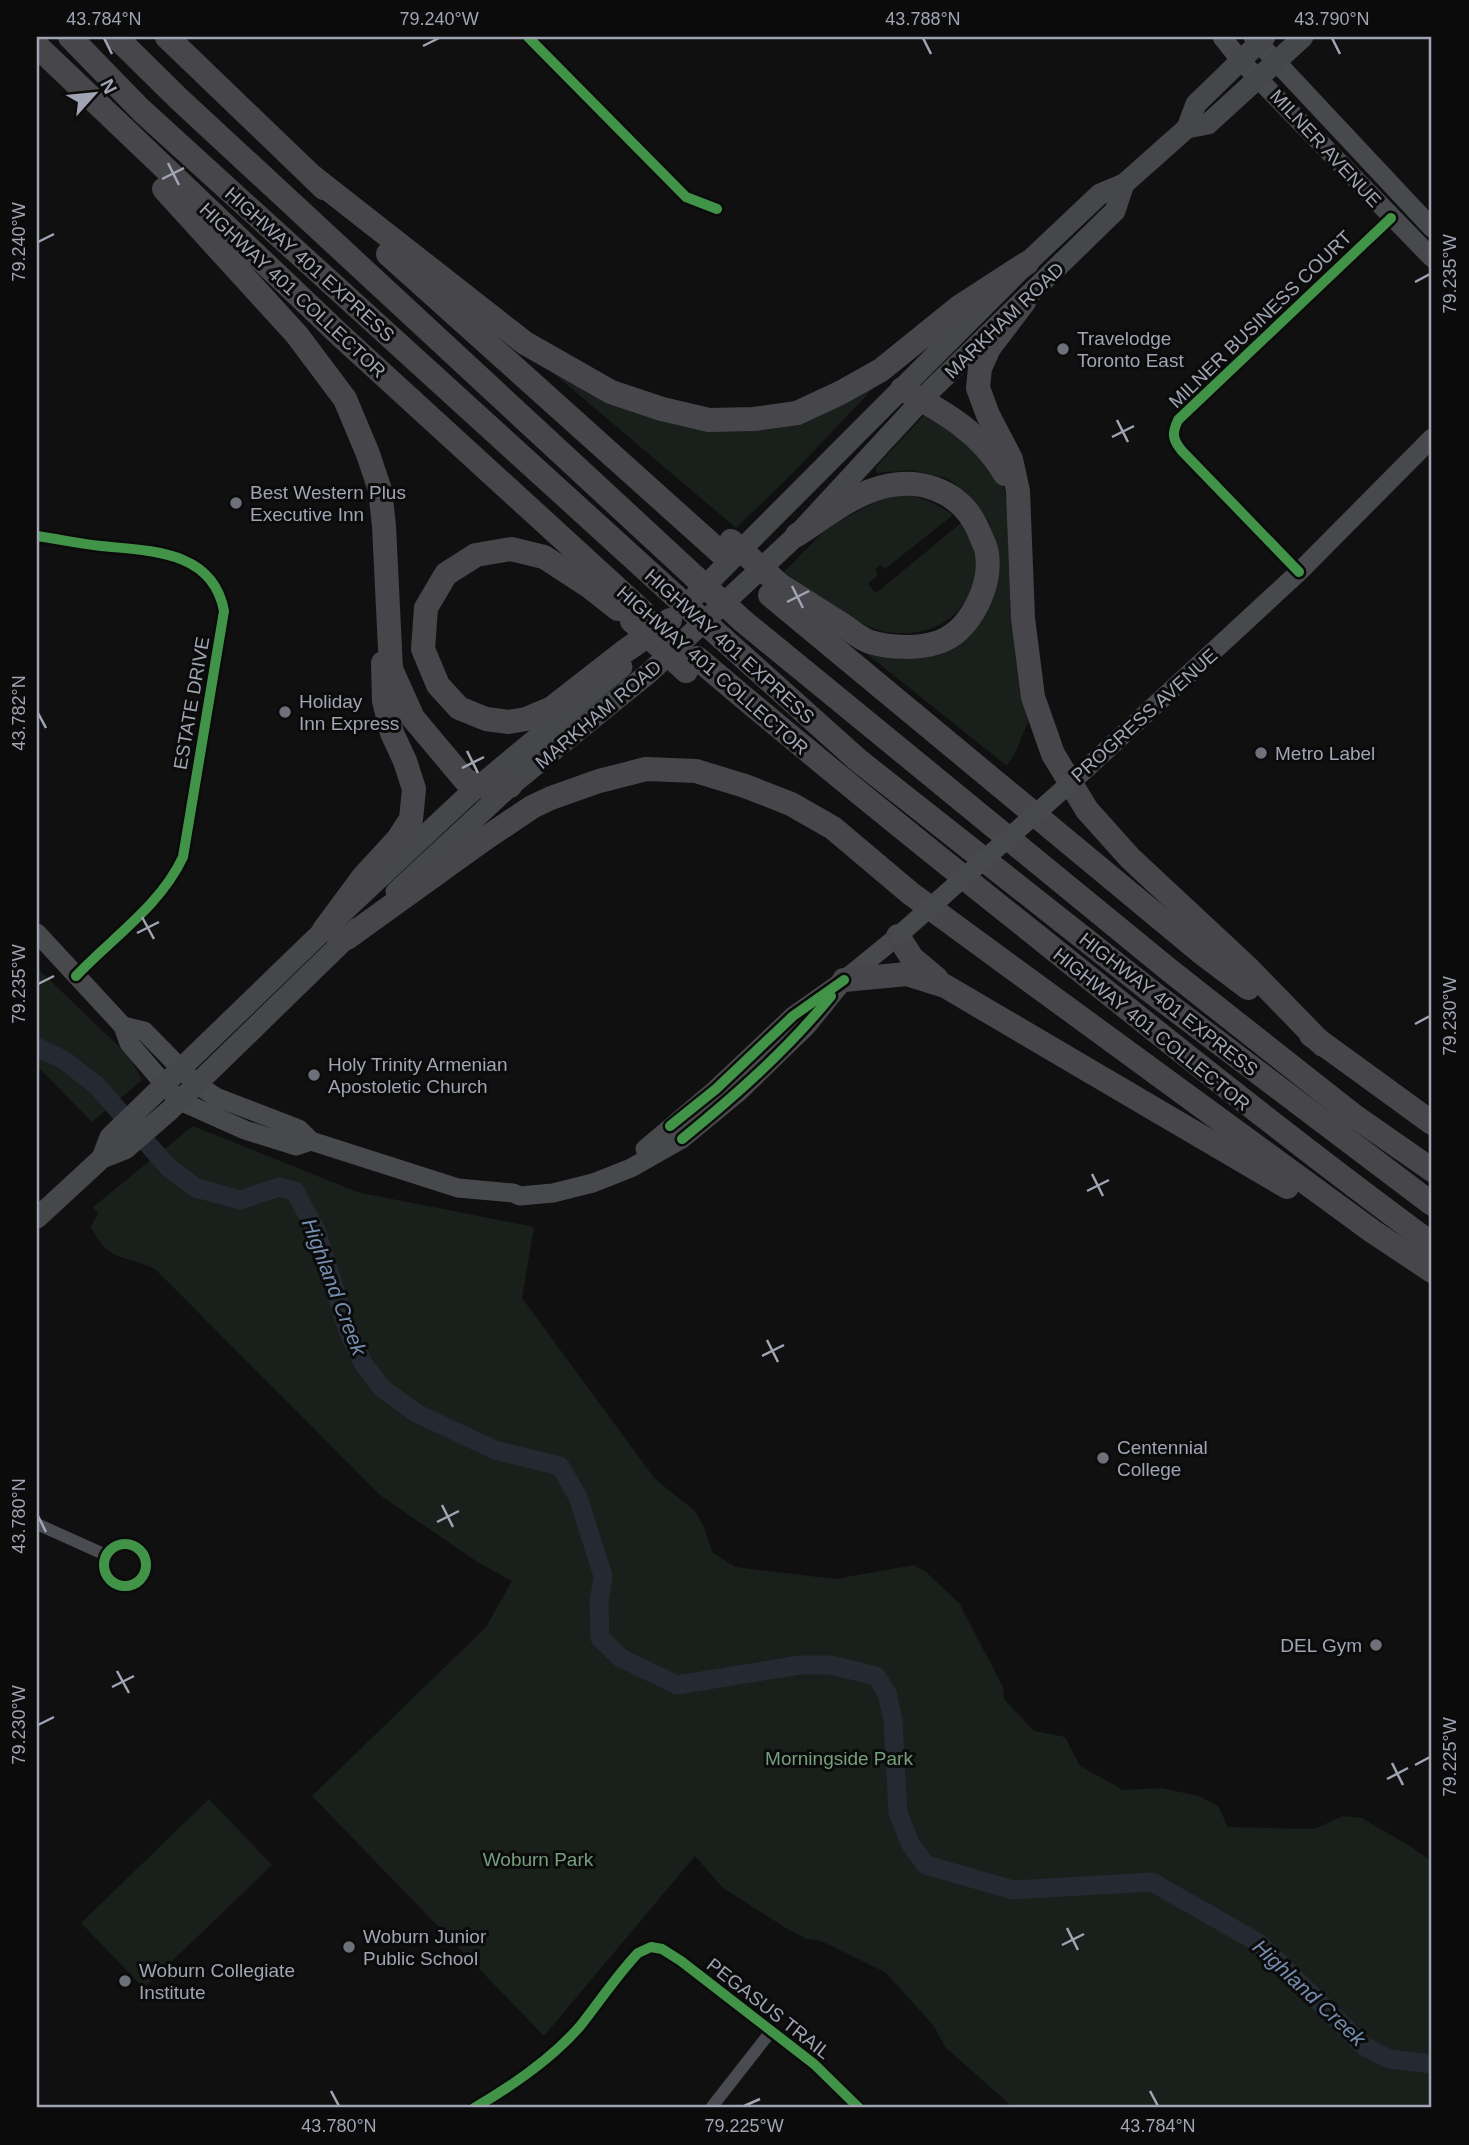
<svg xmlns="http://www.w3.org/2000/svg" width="1469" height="2145" font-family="Helvetica,sans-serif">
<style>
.green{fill:#191f1a}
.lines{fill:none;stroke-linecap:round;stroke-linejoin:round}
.river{stroke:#242932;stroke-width:19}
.minor{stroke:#4a4b50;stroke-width:12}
.secondary{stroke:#48494d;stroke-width:19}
.primary{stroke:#46474b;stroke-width:21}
.motorway{stroke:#47474b;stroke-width:24}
.secondary-bridge{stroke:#48494d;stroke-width:19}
.motorway-bridge{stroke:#47474b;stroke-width:24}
.cycleway-casing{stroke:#0b0b0c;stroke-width:15}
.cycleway{stroke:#419447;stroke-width:10}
.ticks{fill:none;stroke:#a0a4b3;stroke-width:2.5}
.poi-dot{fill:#6e707a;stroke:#0b0b0c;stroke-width:2.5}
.labels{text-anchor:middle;stroke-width:6;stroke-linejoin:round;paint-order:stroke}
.street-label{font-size:19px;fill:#a0a4b3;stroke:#0b0b0c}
.poi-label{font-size:19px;fill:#a0a4b3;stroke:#0b0b0c;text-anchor:start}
.park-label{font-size:19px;fill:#769f7d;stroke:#0b0b0c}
.water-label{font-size:21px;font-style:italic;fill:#758eb0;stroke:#0b0b0c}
.neatline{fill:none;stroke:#a0a4b3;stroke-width:2.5}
.ticks-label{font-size:18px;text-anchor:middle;fill:#a0a4b3}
</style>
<rect width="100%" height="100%" fill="#101010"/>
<!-- green -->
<g class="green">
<polygon points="552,372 753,426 885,376 790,476 736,528"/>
<polygon points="929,410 1001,477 1012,520 1029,719 1017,749 1007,766 852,642 954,637 996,550 989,521 968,494 947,478 911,470 876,473 876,467"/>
<path d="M898,494C921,496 935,503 953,515L885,569L880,565L875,570L878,575L868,584L876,593L967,518C971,530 981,547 981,559C981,564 978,571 977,575C966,618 930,639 886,632C856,627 810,589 784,572L828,527L881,499Z"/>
<polygon points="37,968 129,1056 142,1080 92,1122 37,1066"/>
<path d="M193,1126L357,1192L534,1227L522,1298L655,1479L695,1511L703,1525L713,1553L736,1567L835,1579L914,1565L926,1572L959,1603L1003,1687L1004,1699L1034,1731L1065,1737L1080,1766L1123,1790L1161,1788L1199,1796L1218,1806L1228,1827L1314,1829L1343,1816L1362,1818L1413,1848L1432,1862V2108H1014L945,2047L934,2026L885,1972L821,1941L807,1939L789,1930L723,1888L695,1856L544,2036L312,1796L486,1627L512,1581L479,1563L381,1496L155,1269C123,1254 109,1263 91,1227L98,1213L93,1207Z"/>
<polygon points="209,1799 272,1865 144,1988 81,1923"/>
</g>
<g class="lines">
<!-- river -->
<polyline class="river" points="37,1047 64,1060 97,1086 169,1168 196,1188 240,1200 279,1187 295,1191 317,1233 348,1331 364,1365 383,1389 416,1413 495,1450 560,1466 578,1497 603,1576 599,1602 600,1638 621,1658 677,1685 800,1665 831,1665 876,1676 887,1693 893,1720 898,1813 911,1845 926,1865 1013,1890 1152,1882 1259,1943 1364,2046 1389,2059 1432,2064"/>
<!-- minor -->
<g class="minor">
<polyline points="528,37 686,197 717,209"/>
<path d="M37,536C58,539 80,544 101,546C150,551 213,550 224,611L183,857C160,906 113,937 76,976"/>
<path d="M1299,572L1182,451C1172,439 1172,433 1178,420L1391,218"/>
<polyline points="37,1524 106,1555"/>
<circle cx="125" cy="1565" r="21"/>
<path d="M474,2108C512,2086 552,2059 581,2025C600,2001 617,1975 638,1953L651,1947L662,1949L681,1961L814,2064L859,2108"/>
<polyline points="711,2108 772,2030"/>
</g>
<!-- secondary -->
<g class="secondary">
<polyline points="1222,37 1241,61 1432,258"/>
<polyline points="1253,37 1432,228"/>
<polyline points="1086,769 1299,572 1432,438"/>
<polyline points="37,933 123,1026 129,1043 178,1100 245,1130 296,1146 311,1141"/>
<polyline points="123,1026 144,1031 196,1084 216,1097 299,1129 311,1141 458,1188 513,1193 520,1196 553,1193 593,1183 631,1168 682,1139 739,1092 780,1052 806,1027 844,980"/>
<polyline points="645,1149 716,1089 793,1016 844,980 898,936"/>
</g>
<!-- primary -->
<g class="primary">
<polyline points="1187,128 1208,124 1303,37"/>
<polyline points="693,598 1027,263 1100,194 1124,184 1187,128 1196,104 1265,37"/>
<polyline points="396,892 510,786 650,672 797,535 930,391 1115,211 1124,184"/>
<polyline points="102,1158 110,1137 324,930 467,796 622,667"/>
<polyline points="37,1218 102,1158 125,1149 169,1111 357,928"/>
</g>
<!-- motorway -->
<g class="motorway">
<polyline points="70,37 141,110 674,595"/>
<polyline points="116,37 179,99 695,577"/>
<polyline points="167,37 324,188"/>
<polyline points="37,46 340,335 643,612"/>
<polyline points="313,177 525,343 611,392 662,409 709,420 754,419 797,413 840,393 881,370 959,307 1027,263"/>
<polyline points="164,189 297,335 345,399 368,454 380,490 384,526 391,669 413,718 465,780 479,786 510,786"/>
<polyline points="388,254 721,553"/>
<polyline points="1024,302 989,348 980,368 978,388 988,415 1011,459 1018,491 1023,618 1033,697 1053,754 1087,810 1130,858 1248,968 1323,1045"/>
<path d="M902,389C942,411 981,432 1005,474"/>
<path d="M780,585C801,598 822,612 843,625C851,631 861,639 870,642C890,648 919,649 939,642C970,631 992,586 987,554C987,548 982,540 980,534C962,488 915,474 870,491C844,501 820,520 797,535"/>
<polyline points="770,595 1203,954 1248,988"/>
<polyline points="618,609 590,587 544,557 511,549 476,555 446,574 426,608 423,649 438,685 459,708 486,719 509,722 526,719 552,708 625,651 670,620"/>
<polyline points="743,621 1168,969 1353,1115 1432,1170"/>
<polyline points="722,638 858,760 1153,993 1432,1204"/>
<path d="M697,658C810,754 925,847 1041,939C1170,1043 1299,1146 1432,1244"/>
<polyline points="324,930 364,876 398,839 411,819 414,789 405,761 392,733 384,701 383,663"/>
<polyline points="898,936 912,958 937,979"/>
<polyline points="347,938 483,840 532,807 551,798 599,781 646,769 696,771 745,786 791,804 833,828 910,893 1372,1231 1432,1271"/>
<polyline points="844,980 907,974 945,986 1287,1187"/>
<polyline points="1311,1035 1432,1123"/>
</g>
<!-- secondary-bridge -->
<polyline class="secondary-bridge" points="898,936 1086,769"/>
<!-- motorway-bridge -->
<g class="motorway-bridge">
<polyline points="731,541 780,585"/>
<polyline points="695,577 743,621"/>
<polyline points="674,595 722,638"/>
<polyline points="632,621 686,671"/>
</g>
<!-- cycleway casing -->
<g class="cycleway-casing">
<g id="cycleway">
<polyline points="528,37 686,197 717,209"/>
<path d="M37,536C58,539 80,544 101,546C150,551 213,550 224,611L183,857C160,906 113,937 76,976"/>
<path d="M1299,572L1182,451C1172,439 1172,433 1178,420L1391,218"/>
<polyline points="670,1126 716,1089 793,1016 844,980"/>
<path d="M682,1139C736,1095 787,1050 831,996"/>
<circle cx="125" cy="1565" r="21"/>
<path d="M474,2108C512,2086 552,2059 581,2025C600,2001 617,1975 638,1953L651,1947L662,1949L681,1961L814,2064L859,2108"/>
</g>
</g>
<!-- cycleway -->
<use href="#cycleway" class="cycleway"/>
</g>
<!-- ticks -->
<path class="ticks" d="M104,38L112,54M923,38L931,54M1332,38L1340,54M423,46L439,38M168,163L179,185M162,179L184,168M38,242L54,234M1415,282L1430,274M1117,420L1128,442M1112,437L1134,426M792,586L803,608M787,602L809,591M38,713L46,728M467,751L478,773M462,768L484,757M142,917L154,939M137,933L159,922M38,984L54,976M1415,1024L1430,1016M1092,1174L1103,1196M1087,1191L1109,1180M767,1340L778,1362M762,1356L784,1345M442,1505L453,1527M38,1516L46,1532M437,1522L459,1511M117,1671L129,1693M112,1687L134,1676M38,1725L54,1717M1392,1763L1403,1785M1415,1765L1430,1757M1387,1779L1408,1768M1067,1928L1078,1950M1062,1945L1084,1934M331,2091L339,2106M1150,2091L1158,2106M744,2106L760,2099"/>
<!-- markers -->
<g class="poi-dot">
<circle cx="1063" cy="349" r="7"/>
<circle cx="236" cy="503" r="7"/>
<circle cx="285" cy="712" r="7"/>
<circle cx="1261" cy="753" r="7"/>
<circle cx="314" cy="1075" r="7"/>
<circle cx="1103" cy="1458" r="7"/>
<circle cx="1376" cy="1645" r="7"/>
<circle cx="349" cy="1947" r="7"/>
<circle cx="125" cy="1981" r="7"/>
</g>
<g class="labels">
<!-- street labels -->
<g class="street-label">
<text transform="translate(1326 148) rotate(47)" y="7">MILNER AVENUE</text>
<text transform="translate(310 264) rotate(42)" y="7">HIGHWAY 401 EXPRESS</text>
<text transform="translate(293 290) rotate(43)" y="7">HIGHWAY 401 COLLECTOR</text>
<text transform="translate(1260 319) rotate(-44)" y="7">MILNER BUSINESS COURT</text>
<text transform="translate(1004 320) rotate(-44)" y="7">MARKHAM ROAD</text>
<text transform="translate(730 646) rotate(42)" y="7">HIGHWAY 401 EXPRESS</text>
<text transform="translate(713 670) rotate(41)" y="7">HIGHWAY 401 COLLECTOR</text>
<text transform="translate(191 703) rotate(-80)" y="7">ESTATE DRIVE</text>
<text transform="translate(598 714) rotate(-40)" y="7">MARKHAM ROAD</text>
<text transform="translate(1144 715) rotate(-42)" y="7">PROGRESS AVENUE</text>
<text transform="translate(1169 1004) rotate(38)" y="7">HIGHWAY 401 EXPRESS</text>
<text transform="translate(1152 1029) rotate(39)" y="7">HIGHWAY 401 COLLECTOR</text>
<text transform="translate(769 2008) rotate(38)" y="7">PEGASUS TRAIL</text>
</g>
<!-- poi labels -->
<g class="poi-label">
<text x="1077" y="345">Travelodge<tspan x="1077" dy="22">Toronto East</tspan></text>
<text x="250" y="499">Best Western Plus<tspan x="250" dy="22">Executive Inn</tspan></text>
<text x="299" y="708">Holiday<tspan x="299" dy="22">Inn Express</tspan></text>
<text x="1275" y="760">Metro Label</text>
<text x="328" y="1071">Holy Trinity Armenian<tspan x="328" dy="22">Apostoletic Church</tspan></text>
<text x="1117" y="1454">Centennial<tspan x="1117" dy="22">College</tspan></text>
<text x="1362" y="1652" text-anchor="end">DEL Gym</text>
<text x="363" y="1943">Woburn Junior<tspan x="363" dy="22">Public School</tspan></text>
<text x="139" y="1977">Woburn Collegiate<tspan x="139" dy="22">Institute</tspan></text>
</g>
<!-- park labels -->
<g class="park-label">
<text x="839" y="1765">Morningside Park</text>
<text x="538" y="1866">Woburn Park</text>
</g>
<!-- water labels -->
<g class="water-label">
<text transform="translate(334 1287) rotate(69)" y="7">Highland Creek</text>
<text transform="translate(1309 1993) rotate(43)" y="7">Highland Creek</text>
</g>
</g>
<!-- border -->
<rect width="1469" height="2145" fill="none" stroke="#0b0b0c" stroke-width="77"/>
<!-- north arrow -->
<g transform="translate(94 94) rotate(63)" stroke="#0b0b0c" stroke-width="5" paint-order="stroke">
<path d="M0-5L12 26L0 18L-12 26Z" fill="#a0a4b3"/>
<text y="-10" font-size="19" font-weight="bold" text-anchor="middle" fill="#a0a4b3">N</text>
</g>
<rect x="38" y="38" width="1392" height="2068" class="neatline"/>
<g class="ticks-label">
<text x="104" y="25">43.784°N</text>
<text x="439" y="25">79.240°W</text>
<text x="923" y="25">43.788°N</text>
<text x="1332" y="25">43.790°N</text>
<text transform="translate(19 242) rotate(-90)" y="6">79.240°W</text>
<text transform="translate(1450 274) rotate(-90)" y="6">79.235°W</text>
<text transform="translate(19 713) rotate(-90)" y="6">43.782°N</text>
<text transform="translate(19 984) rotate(-90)" y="6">79.235°W</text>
<text transform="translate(1450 1016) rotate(-90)" y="6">79.230°W</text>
<text transform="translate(19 1516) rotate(-90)" y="6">43.780°N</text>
<text transform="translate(19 1725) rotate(-90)" y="6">79.230°W</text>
<text transform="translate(1450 1757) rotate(-90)" y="6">79.225°W</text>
<text x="339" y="2132">43.780°N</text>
<text x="744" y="2132">79.225°W</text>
<text x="1158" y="2132">43.784°N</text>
</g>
</svg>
